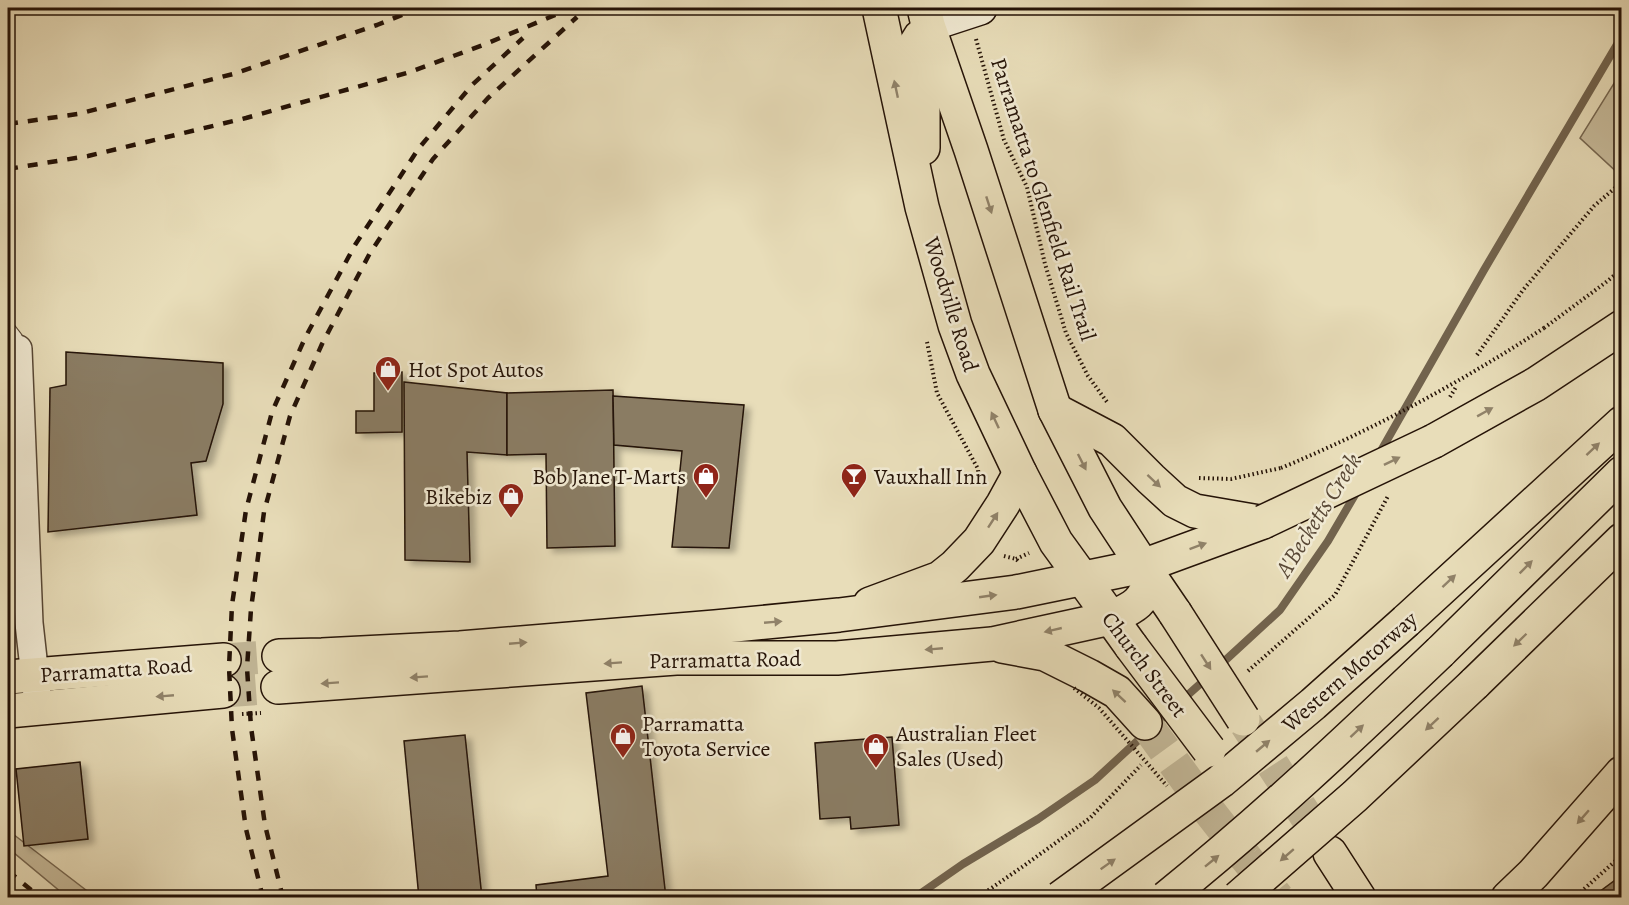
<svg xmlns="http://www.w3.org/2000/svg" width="1629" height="905" font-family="Alegreya,serif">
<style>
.green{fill:#c7bb9b;stroke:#766751;stroke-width:1.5}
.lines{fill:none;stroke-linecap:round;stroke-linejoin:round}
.stream{stroke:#72634d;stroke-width:8}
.building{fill:#8a7c64;stroke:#251307;stroke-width:1.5;filter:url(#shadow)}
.highway-tunnel{stroke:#c1b595;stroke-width:33;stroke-dasharray:33 16;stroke-linecap:butt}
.lane-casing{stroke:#564634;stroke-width:16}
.street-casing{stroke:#564634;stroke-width:30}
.secondary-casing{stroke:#251307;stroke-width:36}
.primary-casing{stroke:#251307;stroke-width:36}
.highway-casing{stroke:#251307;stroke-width:36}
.path{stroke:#251307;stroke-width:4;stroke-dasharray:1.5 3;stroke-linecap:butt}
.lane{stroke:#f0e9d2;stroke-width:14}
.street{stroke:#f0e9d2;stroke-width:27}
.secondary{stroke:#f0e9d2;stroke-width:33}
.primary{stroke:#e8ddb9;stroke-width:33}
.highway{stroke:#e8ddb9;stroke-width:33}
.rail{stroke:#251307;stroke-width:4.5;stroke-dasharray:10 10;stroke-linecap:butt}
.highway-bridge-casing{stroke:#251307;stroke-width:36;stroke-linecap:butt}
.path-bridge{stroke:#251307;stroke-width:4;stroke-dasharray:1.5 3;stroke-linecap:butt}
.highway-bridge{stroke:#e8ddb9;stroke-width:33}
.oneway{fill:#908269}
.labels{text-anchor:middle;stroke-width:5;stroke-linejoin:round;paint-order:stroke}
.street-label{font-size:22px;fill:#251307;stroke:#f0e9d2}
.poi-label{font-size:22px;fill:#251307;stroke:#f0e9d2;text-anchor:start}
.water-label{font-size:24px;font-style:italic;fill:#594836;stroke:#f0e9d2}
</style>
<defs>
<filter id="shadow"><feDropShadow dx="6" dy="4" stdDeviation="3" flood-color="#0004"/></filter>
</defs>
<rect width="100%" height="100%" fill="#e8ddb9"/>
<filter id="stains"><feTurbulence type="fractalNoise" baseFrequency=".00333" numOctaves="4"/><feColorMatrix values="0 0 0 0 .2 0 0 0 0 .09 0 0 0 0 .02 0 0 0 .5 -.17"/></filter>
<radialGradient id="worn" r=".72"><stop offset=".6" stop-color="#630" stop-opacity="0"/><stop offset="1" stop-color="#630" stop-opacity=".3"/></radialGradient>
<!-- green -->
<g class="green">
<polygon points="1621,72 1622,174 1620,175 1580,138"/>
<polygon points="9,831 95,897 67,897 13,852"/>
</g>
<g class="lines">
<!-- stream -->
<g class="stream">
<polyline points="1378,456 1484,270 1622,36"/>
<polyline points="1218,667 1280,610 1328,541 1359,488"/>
<polyline points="1181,701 1209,676"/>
<polyline points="914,898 963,864 1038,819 1095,780 1171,710"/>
</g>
</g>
<!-- building -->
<g class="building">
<polygon points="66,352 223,363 223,404 206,461 191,463 197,515 48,532 50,388 66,385"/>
<polygon points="402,372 402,432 356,433 356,411 374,411 374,373"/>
<polygon points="404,382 507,393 507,455 467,452 470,562 405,560"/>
<polygon points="613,390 615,546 547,548 546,454 507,455 507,393"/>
<polygon points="613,396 744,405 729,548 672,547 682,451 614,445"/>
<polygon points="642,686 666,898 537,898 536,885 608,876 586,693"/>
<polygon points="465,735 482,898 419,898 404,741"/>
<polygon points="892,737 899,825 851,829 850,817 820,819 815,743"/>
<polygon points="80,762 88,839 24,846 16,769"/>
<polygon points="1622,875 1622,898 1591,898"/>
</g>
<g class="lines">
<!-- highway-tunnel -->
<g class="highway-tunnel">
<polyline points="224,660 279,656"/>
<polyline points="223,691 278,687"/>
<polyline points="1145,723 1209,811 1246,858"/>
<polyline points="1246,724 1330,853"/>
<polyline points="1245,854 1246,858 1278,898"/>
</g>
<!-- lane casing -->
<g class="lane-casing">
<polyline id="lane" points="8,329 15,338 18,349"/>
</g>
<!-- street casing -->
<g class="street-casing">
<polyline id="street" points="18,349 29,623 37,695"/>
</g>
<!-- secondary casing -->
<g class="secondary-casing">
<polyline id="secondary" points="928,25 980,8"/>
</g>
<!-- primary casing -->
<g class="primary-casing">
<g id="primary">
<path d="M879,8L922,207L955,325L973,374L1020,473L1056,542L1111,618C1134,607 1143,604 1151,578"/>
<polyline points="924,8 928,25 971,150 1055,410 1105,508 1143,566"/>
<polyline points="920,37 915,45 923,85 923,148"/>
<polyline points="870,604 940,578 955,566 979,541 1003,504 1020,473"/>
</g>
</g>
<!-- highway casing -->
<g class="highway-casing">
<g id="highway">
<polyline points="1055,410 1112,440 1151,479 1175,501 1195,511 1259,522"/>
<polyline points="1434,441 1536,384 1622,327"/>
<polyline points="1143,566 1175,613"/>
<polyline points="1406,621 1622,423"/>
<polyline points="1002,646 1045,654 1089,676 1117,692 1145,723"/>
<polyline points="1440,652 1622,473"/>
<polyline points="279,656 322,655 460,648 715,627 839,615 1016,592 1143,566 1263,522"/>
<polyline points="8,677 224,660"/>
<polyline points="1474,684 1622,540"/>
<polyline points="278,687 676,658 837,658 992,644 1111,618 1131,646"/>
<polyline points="8,711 223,691"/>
<polyline points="1330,853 1359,898"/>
<polyline points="1508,898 1533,874 1622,773"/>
</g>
</g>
<!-- path -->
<g class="path">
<polyline points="976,39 1004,140 1027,187 1045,264 1066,333 1088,376 1107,402"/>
<polyline points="1544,328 1605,283 1622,269"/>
<polyline points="927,342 937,393 978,469 979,482"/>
<polyline points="1477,355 1523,290 1594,206 1622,182"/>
<polyline points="1450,397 1456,387"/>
<polyline points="1199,478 1231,479 1281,468"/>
<polyline points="1004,556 1016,559 1019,562"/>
<polyline points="1016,559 1029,553"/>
<polyline points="1248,671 1335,595 1388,496"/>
<polyline points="242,714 261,713"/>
<polyline points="977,898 1025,865 1090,818 1141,765"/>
<polyline points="1574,898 1622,855"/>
</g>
<!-- lane -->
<use href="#lane" class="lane"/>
<!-- street -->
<use href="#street" class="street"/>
<!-- secondary -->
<use href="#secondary" class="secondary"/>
<!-- primary -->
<use href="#primary" class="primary"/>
<!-- highway -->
<use href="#highway" class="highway"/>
<!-- rail -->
<g class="rail">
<polyline points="8,124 78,114 233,74 377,25 419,8"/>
<polyline points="8,169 88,156 246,118 410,72 483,45 572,8"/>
<polyline points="8,871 41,898"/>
<polyline points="263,898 246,829 232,729 229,667 232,605 246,510 272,412 305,338 355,245 419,148 472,85 523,38"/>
<polyline points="283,898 265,825 251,727 247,668 251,609 264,512 290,416 322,344 370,253 433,159 488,98 577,17"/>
</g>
<!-- highway-bridge casing -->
<g class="highway-bridge-casing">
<g id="highway-bridge">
<polyline points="1263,522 1434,441"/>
<polyline points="1175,613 1243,719"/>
<polyline points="1131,646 1209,750"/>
<polyline points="1060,898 1221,781 1313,704 1406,621"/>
<path d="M1166,898C1262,821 1351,737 1440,652"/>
<polyline points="1238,898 1355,796 1474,684"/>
</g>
</g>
<!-- path-bridge -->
<g class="path-bridge">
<path d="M1281,468C1373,430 1461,382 1544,328"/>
<polyline points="1074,688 1099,708 1167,786"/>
</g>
<!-- highway-bridge -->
<use href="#highway-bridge" class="highway-bridge"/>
</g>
<!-- one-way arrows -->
<defs><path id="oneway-solid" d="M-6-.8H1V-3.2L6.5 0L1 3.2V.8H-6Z" transform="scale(1.5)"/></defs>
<g class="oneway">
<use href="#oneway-solid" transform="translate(896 89) rotate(-102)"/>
<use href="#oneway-solid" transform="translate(989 205) rotate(72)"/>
<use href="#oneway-solid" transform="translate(1485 412) rotate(-29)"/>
<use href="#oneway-solid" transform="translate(995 420) rotate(-115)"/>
<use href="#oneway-solid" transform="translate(1593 449) rotate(-43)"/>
<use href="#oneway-solid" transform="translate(1392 461) rotate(-26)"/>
<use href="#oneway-solid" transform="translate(1082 462) rotate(63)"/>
<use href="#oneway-solid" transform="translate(1154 481) rotate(43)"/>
<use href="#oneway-solid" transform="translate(993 520) rotate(-57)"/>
<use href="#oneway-solid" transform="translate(1198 546) rotate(-20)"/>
<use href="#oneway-solid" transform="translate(1526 567) rotate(-45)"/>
<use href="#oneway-solid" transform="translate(1449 581) rotate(-43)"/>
<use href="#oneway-solid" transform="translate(988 596) rotate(-8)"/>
<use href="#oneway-solid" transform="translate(773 622) rotate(-5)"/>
<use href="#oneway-solid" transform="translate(1053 630) rotate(167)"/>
<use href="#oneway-solid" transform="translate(1520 640) rotate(136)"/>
<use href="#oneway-solid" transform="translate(518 643) rotate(-5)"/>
<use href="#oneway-solid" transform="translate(934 649) rotate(175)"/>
<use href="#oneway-solid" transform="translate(1206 662) rotate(57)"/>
<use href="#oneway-solid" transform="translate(613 663) rotate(176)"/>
<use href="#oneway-solid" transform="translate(419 677) rotate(176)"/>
<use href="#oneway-solid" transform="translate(330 683) rotate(176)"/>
<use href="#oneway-solid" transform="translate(165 696) rotate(175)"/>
<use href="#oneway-solid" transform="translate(1119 696) rotate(-137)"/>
<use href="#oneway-solid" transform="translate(1432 724) rotate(137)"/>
<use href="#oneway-solid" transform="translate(1357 731) rotate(-43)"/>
<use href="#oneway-solid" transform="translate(1263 746) rotate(-40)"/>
<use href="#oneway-solid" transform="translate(1583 817) rotate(131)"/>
<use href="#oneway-solid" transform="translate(1287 855) rotate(139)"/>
<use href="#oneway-solid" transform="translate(1212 861) rotate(-39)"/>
<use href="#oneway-solid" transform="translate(1108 864) rotate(-35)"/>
</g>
<!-- icons -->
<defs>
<g id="shop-pin" transform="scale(1.35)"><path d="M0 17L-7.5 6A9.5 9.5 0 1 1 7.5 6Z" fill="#8f2418" stroke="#f0e9d2"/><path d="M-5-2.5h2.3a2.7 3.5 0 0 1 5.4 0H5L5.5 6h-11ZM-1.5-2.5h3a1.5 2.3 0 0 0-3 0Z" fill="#fff"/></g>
<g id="bar-pin" transform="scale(1.35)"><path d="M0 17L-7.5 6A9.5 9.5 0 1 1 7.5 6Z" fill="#8f2418" stroke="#f0e9d2"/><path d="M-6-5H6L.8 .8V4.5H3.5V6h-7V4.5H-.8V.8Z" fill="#fff"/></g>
</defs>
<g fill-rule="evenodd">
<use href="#shop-pin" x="388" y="369"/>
<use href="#shop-pin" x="706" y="476"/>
<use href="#bar-pin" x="854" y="476"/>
<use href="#shop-pin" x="511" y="496"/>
<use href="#shop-pin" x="623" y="736"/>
<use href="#shop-pin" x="876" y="746"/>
</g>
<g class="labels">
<!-- street labels -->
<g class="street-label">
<text transform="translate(1044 199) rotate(72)" y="8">Parramatta to Glenfield Rail Trail</text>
<text transform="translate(952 304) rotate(73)" y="8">Woodville Road</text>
<text transform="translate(725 659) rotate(-1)" y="8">Parramatta Road</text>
<text transform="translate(1145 664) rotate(53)" y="8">Church Street</text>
<text transform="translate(116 669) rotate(-4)" y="8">Parramatta Road</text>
<text transform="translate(1349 671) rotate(-41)" y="8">Western Motorway</text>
</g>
<!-- poi labels -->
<g class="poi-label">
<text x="408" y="377">Hot Spot Autos</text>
<text x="686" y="484" text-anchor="end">Bob Jane T-Marts</text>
<text x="874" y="484">Vauxhall Inn</text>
<text x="492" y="504" text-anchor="end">Bikebiz</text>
<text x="642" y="731">Parramatta<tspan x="642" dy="25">Toyota Service</tspan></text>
<text x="896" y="741">Australian Fleet<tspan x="896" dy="25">Sales (Used)</tspan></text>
</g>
<!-- water labels -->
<g class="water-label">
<text transform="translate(1318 515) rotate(-58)" y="8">A'Becketts Creek</text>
</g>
</g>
<!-- margin -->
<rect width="1629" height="905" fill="none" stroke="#e8ddb9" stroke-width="30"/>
<rect x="9" y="9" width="1611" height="887" fill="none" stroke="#251307" stroke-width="3"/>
<rect x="15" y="15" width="1599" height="875" fill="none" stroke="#251307" stroke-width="1.5"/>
<rect width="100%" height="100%" filter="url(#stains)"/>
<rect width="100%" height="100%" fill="url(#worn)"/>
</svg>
